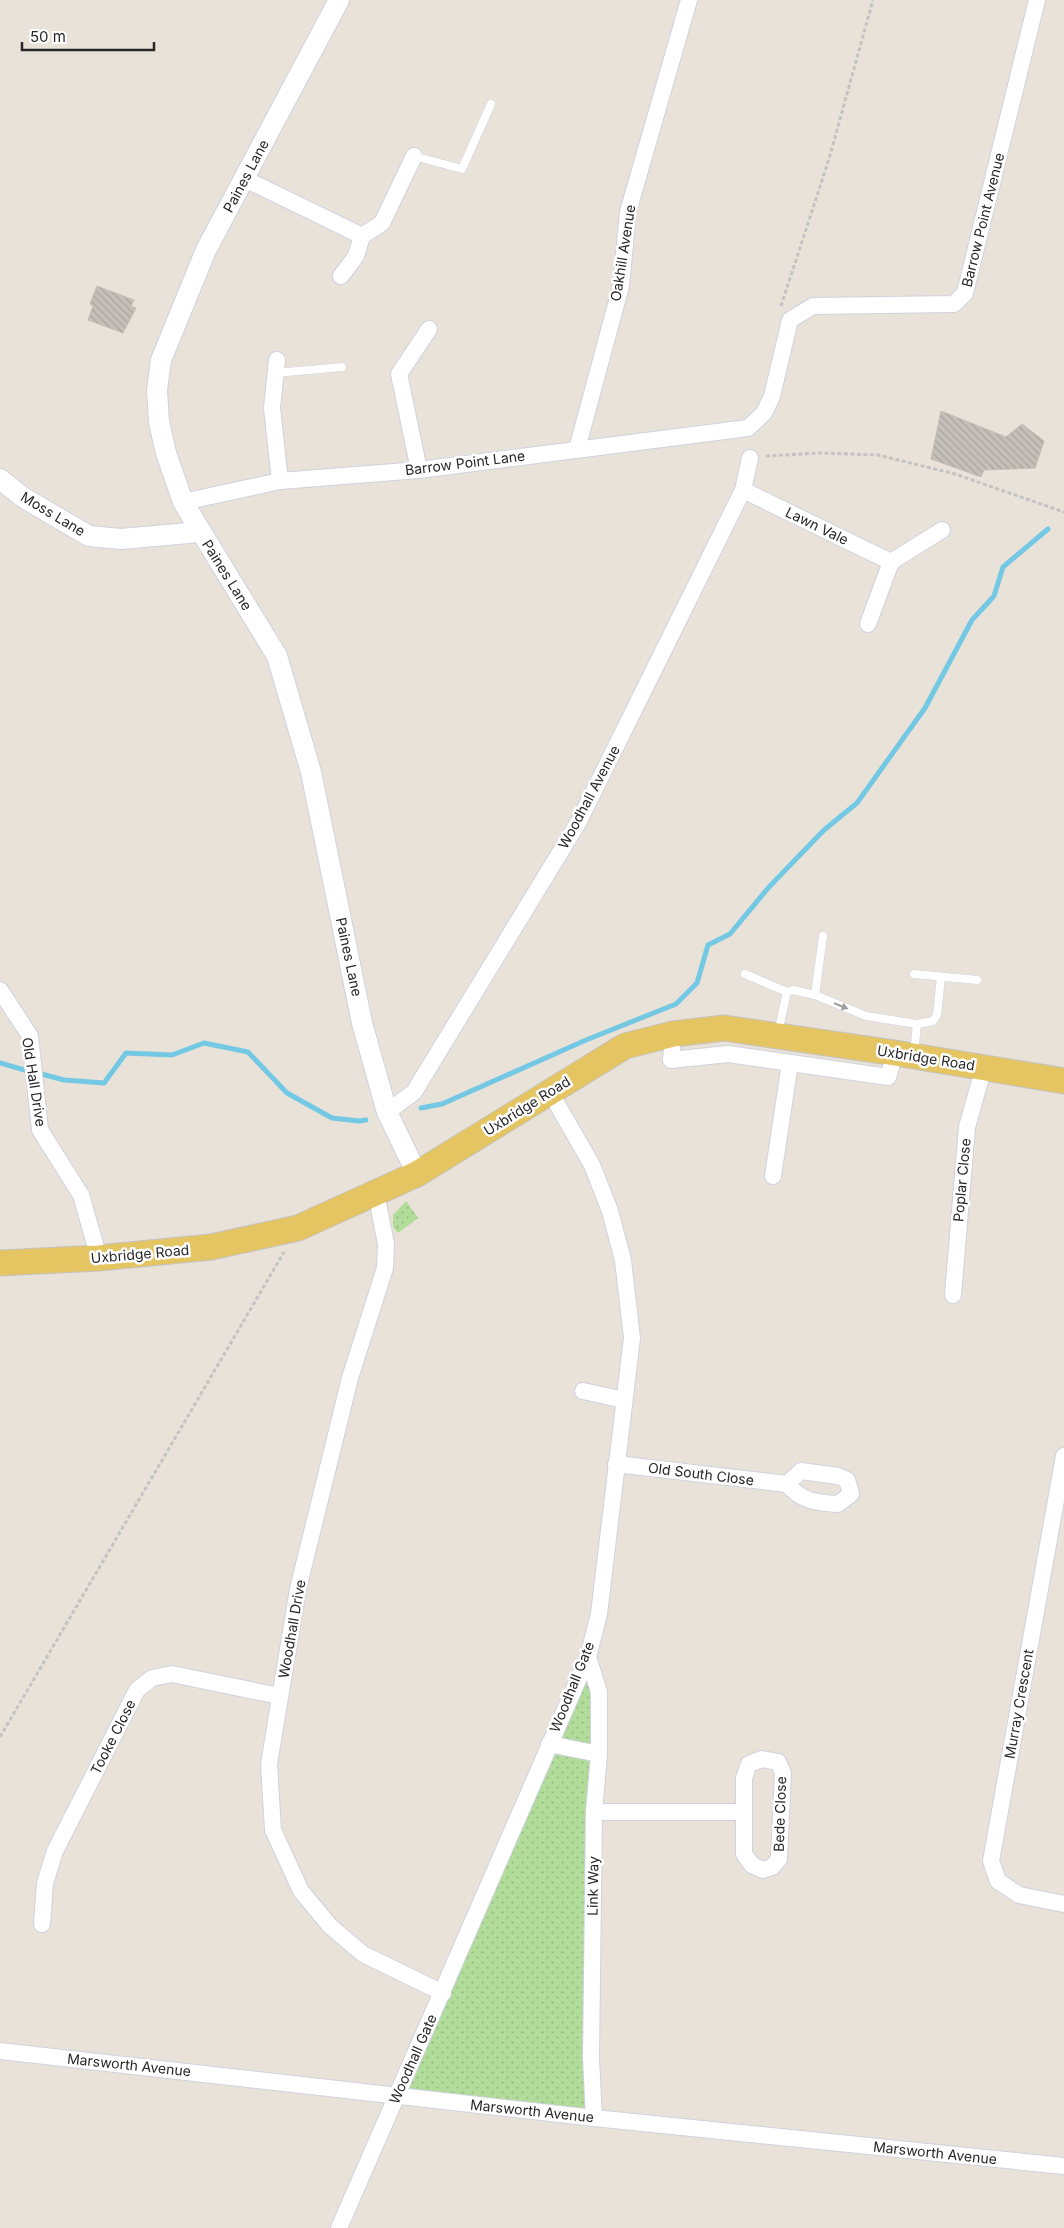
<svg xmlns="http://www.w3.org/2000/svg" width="1064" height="2228" font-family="Inter,sans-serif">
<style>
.grass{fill:url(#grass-dots)}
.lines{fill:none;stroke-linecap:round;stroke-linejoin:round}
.stream{stroke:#73c8e4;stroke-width:5}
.building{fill:url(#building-back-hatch);stroke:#c4beb4}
.service-casing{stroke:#cfd2df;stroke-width:9}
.minor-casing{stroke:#cfd2df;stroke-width:18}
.tertiary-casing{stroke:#cfd2df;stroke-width:22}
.primary-casing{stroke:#c3c3c3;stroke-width:27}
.path{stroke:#c3c3c3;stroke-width:3;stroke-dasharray:4 2.5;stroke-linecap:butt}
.service{stroke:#fff;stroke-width:8}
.minor{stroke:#fff;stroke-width:16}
.tertiary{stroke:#fff;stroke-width:20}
.primary{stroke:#e5c562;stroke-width:25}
.oneway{fill:#9e9e9e}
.labels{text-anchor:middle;stroke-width:5;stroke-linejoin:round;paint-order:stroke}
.street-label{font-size:14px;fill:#272727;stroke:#fff}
</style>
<defs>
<pattern id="grass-dots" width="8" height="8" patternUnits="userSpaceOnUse" patternTransform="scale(1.25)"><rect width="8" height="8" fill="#b1dc99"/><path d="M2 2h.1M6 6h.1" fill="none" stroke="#98bd84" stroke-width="1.8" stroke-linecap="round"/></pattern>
<pattern id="building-back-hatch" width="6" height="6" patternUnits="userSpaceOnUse" patternTransform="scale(1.25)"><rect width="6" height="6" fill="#c4bfb9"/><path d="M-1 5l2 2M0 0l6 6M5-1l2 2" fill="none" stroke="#a8a49f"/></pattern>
</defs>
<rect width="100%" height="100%" fill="#e9e2d9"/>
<!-- grass -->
<g class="grass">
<polygon points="406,1201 418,1218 398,1233 393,1227 393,1215"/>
<polygon points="588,1657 599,1692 594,2118 396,2096"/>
</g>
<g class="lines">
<!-- stream -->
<g class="stream">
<polyline points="0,1063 28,1071"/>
<polyline points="38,1073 64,1080 104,1083 126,1053 172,1055 204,1043 248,1052 287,1093 332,1118 359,1121 366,1120"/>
<polyline points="421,1108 442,1104 586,1040 676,1004 697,983 708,945 730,934 769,887 824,830 857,803 925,708 972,620 994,596 1003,567 1048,529"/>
</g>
</g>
<!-- building -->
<g class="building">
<polygon points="97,286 134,300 131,306 136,308 123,333 88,320 93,306 90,304"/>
<polygon points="941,411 1006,437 1022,424 1044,441 1035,468 984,470 981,477 931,459"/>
</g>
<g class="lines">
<!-- service casing -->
<g class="service-casing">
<g id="service">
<polyline points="414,156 462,169 491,104"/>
<polyline points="276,373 342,367"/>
<polyline points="745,974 787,992"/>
<polyline points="914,974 977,980"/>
<polyline points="815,995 823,936"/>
<polyline points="917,1024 933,1021 937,1015 941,977"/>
<polyline points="778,1033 787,992 793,990 815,995 866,1016 917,1024 914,1054"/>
</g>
</g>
<!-- minor casing -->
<g class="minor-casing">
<g id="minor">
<polyline points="245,179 362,236"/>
<polyline points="341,276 356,256 362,236 382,223 414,156"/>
<polyline points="277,360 272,408 280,481"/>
<polyline points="577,449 621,286 628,212 689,0"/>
<polyline points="419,470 399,374 429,329"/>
<polyline points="743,490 891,562 868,624"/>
<polyline points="183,502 280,481 419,470 748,428 764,413 772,396 790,320 813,306 954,304 965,293 1037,0"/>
<polyline points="891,562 942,530"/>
<polyline points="0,990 30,1036 40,1130 81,1195 99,1258"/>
<polyline points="673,1034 671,1060 728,1054 888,1077 895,1053"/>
<polyline points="387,1112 414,1092 578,823 743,490 750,458"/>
<polyline points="773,1176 790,1063"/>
<polyline points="376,1193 386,1244 385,1268 350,1378 298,1589 269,1764 273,1830 301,1891 330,1926 363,1954 443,1993"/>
<polyline points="953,1295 967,1127 984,1067"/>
<polyline points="583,1391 624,1400"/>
<polyline points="1064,1456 991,1861 998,1881 1019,1895 1064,1904"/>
<path d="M616,1464L787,1484L801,1471L838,1476L847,1480L851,1494L838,1504C816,1503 801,1501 787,1484"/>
<polyline points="588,1657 599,1692 599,1754 594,1812 591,2058 594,2118"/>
<polyline points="549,1744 599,1754"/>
<polygon points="762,1759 778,1762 783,1773 779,1859 772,1867 763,1870 752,1865 744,1854 744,1778 749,1764"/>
<polyline points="594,1812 744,1812"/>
<polyline points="42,1924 45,1883 55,1851 137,1690 152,1678 172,1674 279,1696"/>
<polyline points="0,2051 594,2118 1064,2166"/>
<polyline points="339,2228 588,1657 599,1614 632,1338 623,1260 610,1211 592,1165 550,1092"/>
</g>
</g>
<!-- tertiary casing -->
<g class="tertiary-casing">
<g id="tertiary">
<polyline points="339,0 206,250 161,360 157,390 159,422 166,453 183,502 277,656 311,772 362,1023 387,1112 417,1174"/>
<polyline points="0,479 24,498 89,536 121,539 200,532"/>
</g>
</g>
<!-- primary casing -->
<g class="primary-casing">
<polyline id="primary" points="0,1263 99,1258 211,1247 298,1228 417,1174 625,1046 673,1034 724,1028 895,1053 1064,1081"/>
</g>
<!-- path -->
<g class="path">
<polyline points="781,306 829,159 873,0"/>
<polyline points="766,456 820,453 878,455 955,474 1064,512"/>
<polyline points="0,1737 284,1252"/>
</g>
<!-- service -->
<use href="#service" class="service"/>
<!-- minor -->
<use href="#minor" class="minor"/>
<!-- tertiary -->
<use href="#tertiary" class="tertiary"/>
<!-- primary -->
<use href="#primary" class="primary"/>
</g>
<!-- one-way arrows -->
<defs><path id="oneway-solid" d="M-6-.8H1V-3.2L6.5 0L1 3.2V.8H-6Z" transform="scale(1.25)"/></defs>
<use class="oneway" href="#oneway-solid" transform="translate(841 1006) rotate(22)"/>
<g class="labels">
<!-- street labels -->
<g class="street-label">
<text transform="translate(246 176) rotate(-62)" y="5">Paines Lane</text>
<text transform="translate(983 220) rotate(-76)" y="5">Barrow Point Avenue</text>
<text transform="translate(623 253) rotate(-81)" y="5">Oakhill Avenue</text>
<text transform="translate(465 463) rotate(-7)" y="5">Barrow Point Lane</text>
<text transform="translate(53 514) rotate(31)" y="5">Moss Lane</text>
<text transform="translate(817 526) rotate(26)" y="5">Lawn Vale</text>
<text transform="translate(227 575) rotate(58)" y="5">Paines Lane</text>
<text transform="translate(589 797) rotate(-62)" y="5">Woodhall Avenue</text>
<text transform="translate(349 957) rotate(78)" y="5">Paines Lane</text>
<text transform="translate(926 1058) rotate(9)" y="5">Uxbridge Road</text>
<text transform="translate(34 1082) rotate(81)" y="5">Old Hall Drive</text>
<text transform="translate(527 1106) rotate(-32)" y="5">Uxbridge Road</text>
<text transform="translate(962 1180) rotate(-85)" y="5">Poplar Close</text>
<text transform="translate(140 1254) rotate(-5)" y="5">Uxbridge Road</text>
<text transform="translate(701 1474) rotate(7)" y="5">Old South Close</text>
<text transform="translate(292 1629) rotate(-80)" y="5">Woodhall Drive</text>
<text transform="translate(572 1687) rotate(-68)" y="5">Woodhall Gate</text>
<text transform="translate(1019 1704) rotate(-80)" y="5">Murray Crescent</text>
<text transform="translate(113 1737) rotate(-63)" y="5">Tooke Close</text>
<text transform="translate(780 1814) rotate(-88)" y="5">Bede Close</text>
<text transform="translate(593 1886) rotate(-89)" y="5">Link Way</text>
<text transform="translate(413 2059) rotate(-66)" y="5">Woodhall Gate</text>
<text transform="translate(129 2065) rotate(6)" y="5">Marsworth Avenue</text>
<text transform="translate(532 2111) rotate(6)" y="5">Marsworth Avenue</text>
<text transform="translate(935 2153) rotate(6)" y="5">Marsworth Avenue</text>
</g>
</g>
<!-- scale -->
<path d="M22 42v8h132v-8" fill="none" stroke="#272727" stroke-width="2.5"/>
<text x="30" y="42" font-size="15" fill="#272727" stroke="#ffffff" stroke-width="4" paint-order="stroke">50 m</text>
</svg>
